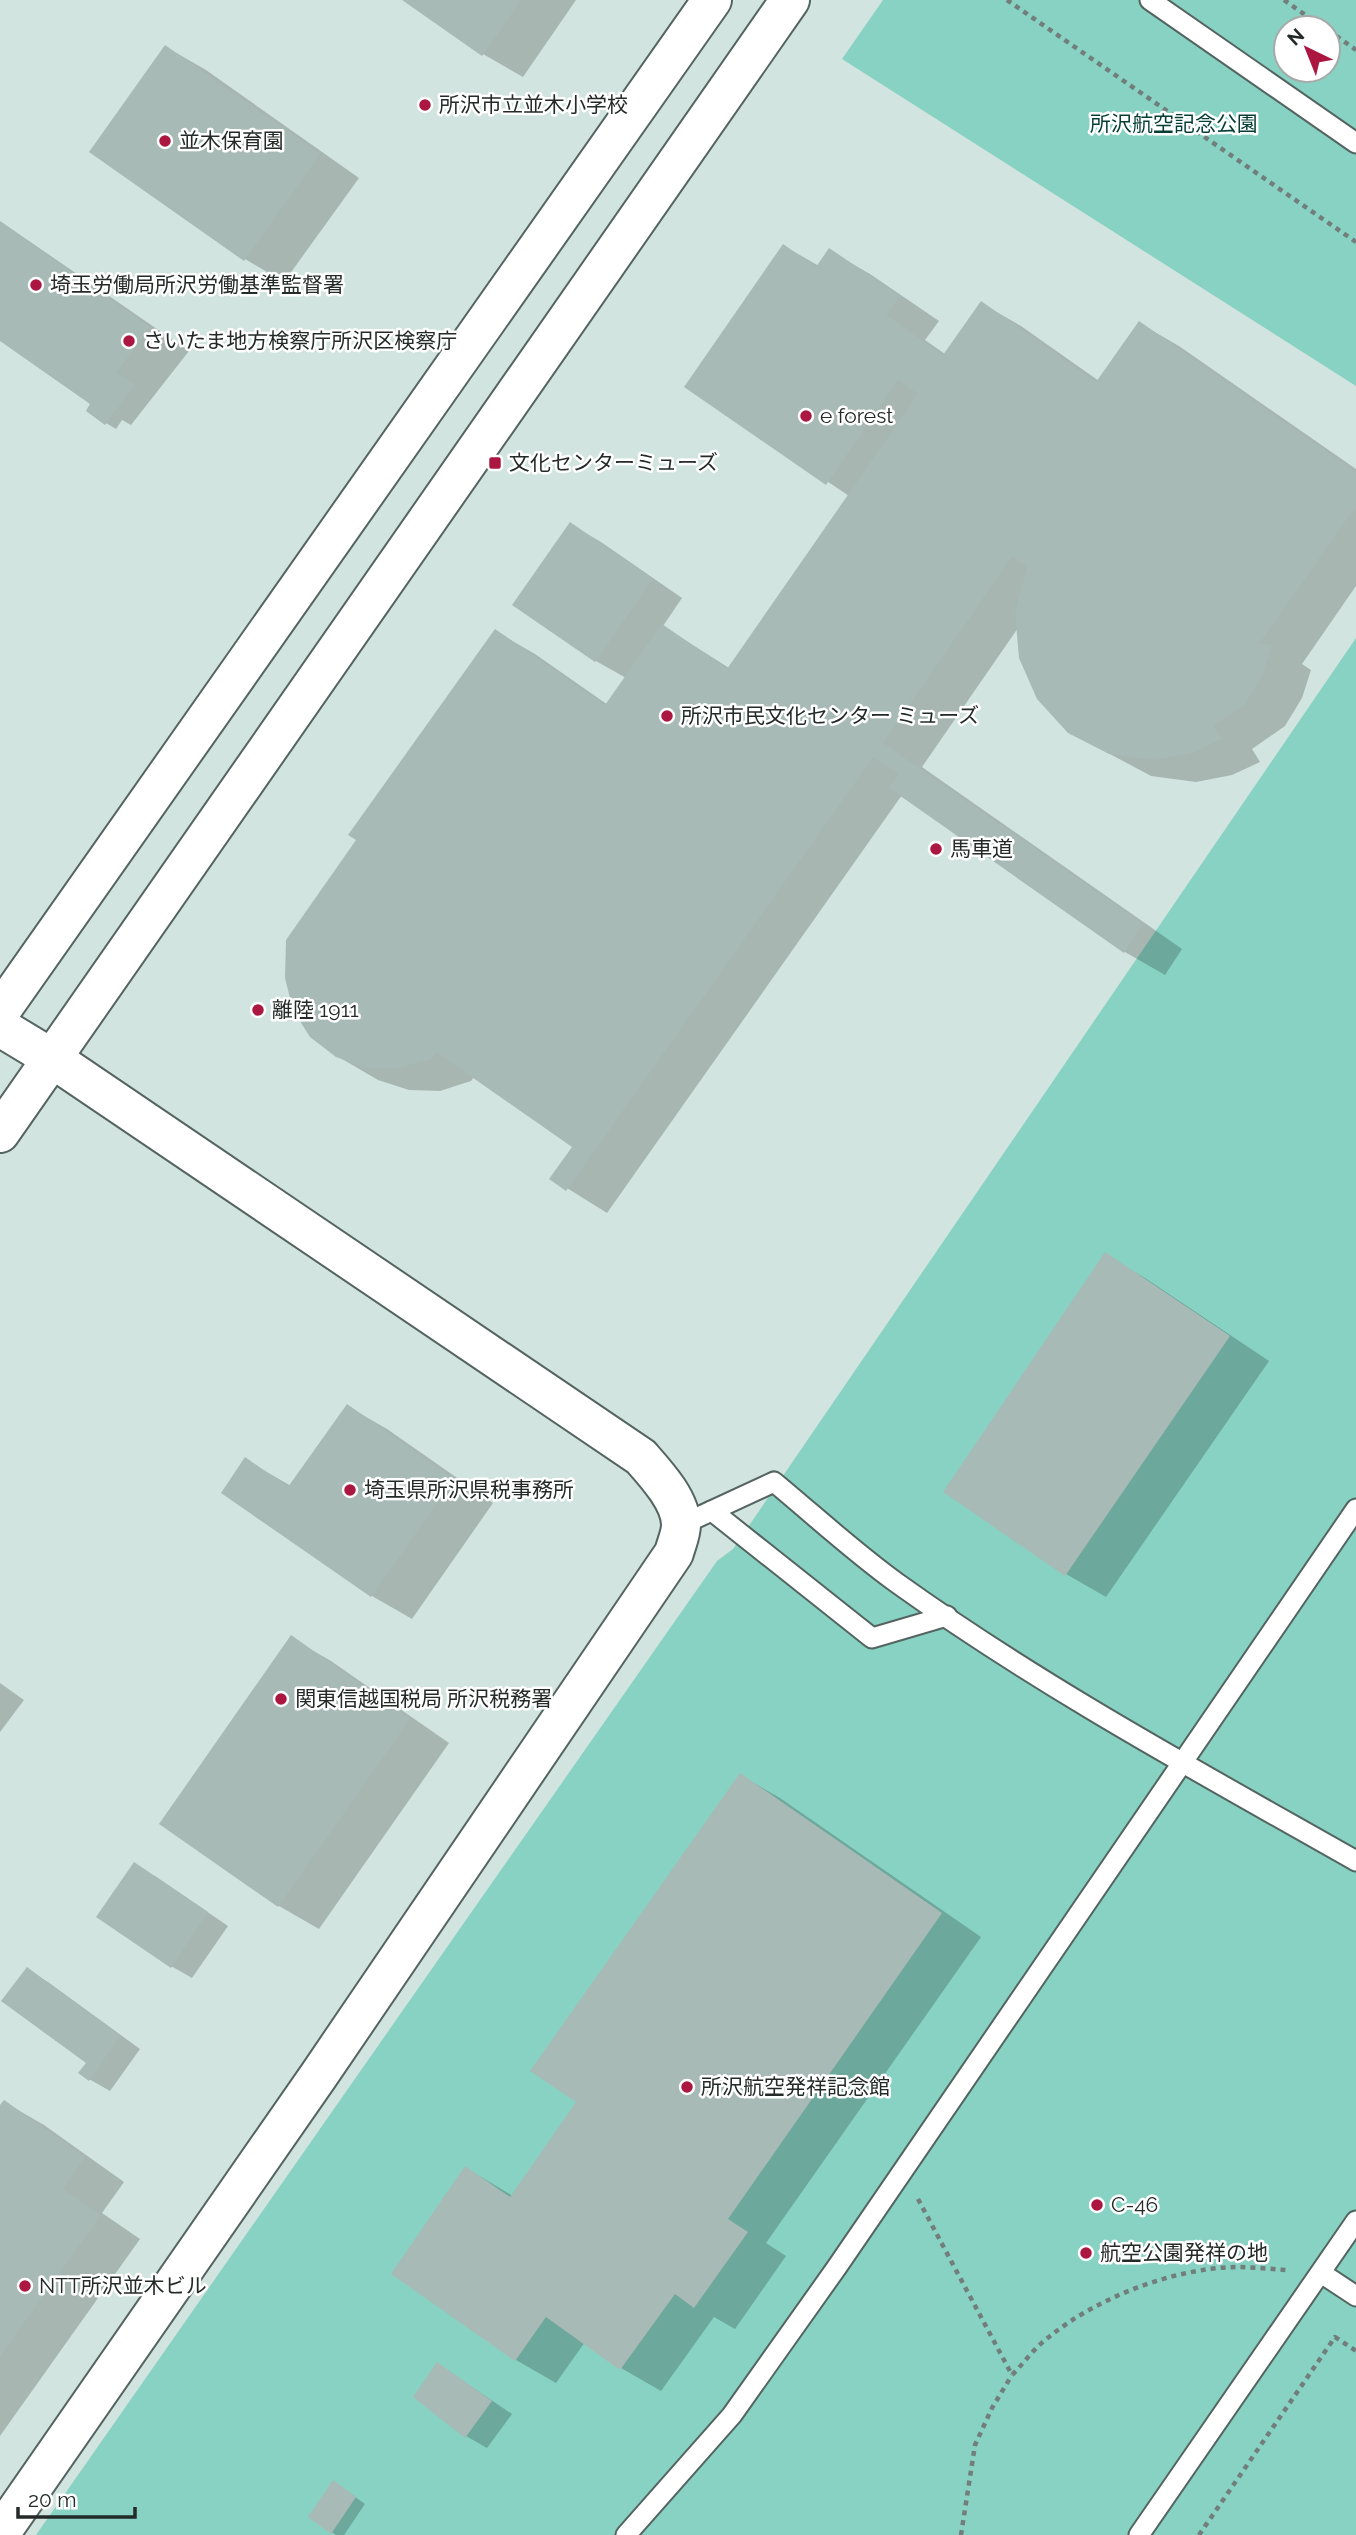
<svg xmlns="http://www.w3.org/2000/svg" width="1356" height="2535" font-family="Raleway,'Noto Sans JP',sans-serif">
<style>
.green{fill:#87d2c3;fill-rule:evenodd}
.shadow{fill:#0003}
.building{fill:#a8bab6}
.lines{fill:none;stroke-linecap:round;stroke-linejoin:round}
.lane-casing{stroke:#546460;stroke-width:23}
.street-casing{stroke:#546460;stroke-width:42}
.secondary-casing{stroke:#546460;stroke-width:42}
.path{stroke:#727e7b;stroke-width:4.5;stroke-dasharray:5 5;stroke-linecap:butt}
.lane{stroke:#fff;stroke-width:19}
.street{stroke:#fff;stroke-width:38}
.secondary{stroke:#fff;stroke-width:38}
.poi-dot{fill:#ac1741;stroke:#fff;stroke-width:2.5}
.labels{text-anchor:middle;stroke-width:5;stroke-linejoin:round;paint-order:stroke}
.poi-label{font-size:21px;fill:#232a28;stroke:#fff;text-anchor:start}
.park-label{font-size:21px;fill:#043d34;stroke:#fff}
</style>
<rect width="100%" height="100%" fill="#d2e4df"/>
<!-- green -->
<g class="green">
<path d="M883,0H1356V386L842,59ZM1286,28H1328V70H1286Z"/>
<polygon points="1356,638 1356,2535 36,2535 717,1561 733,1549"/>
</g>
<!-- shadow -->
<g class="shadow">
<polygon points="405,0 576,0 523,77 483,54"/>
<polygon points="166,47 206,70 359,178 284,282 245,259"/>
<polygon points="0,221 189,351 131,425 122,420 116,429 106,423 94,404 0,339"/>
<polygon points="784,246 819,266 830,251 870,274 939,321 925,340 945,354 981,303 1021,326 1099,381 1139,323 1179,346 1356,469 1356,586 1302,664 1311,670 1302,698 1285,726 1252,749 1260,762 1232,775 1196,782 1151,776 1069,732 1018,628 922,767 1182,949 1165,975 1125,952 902,795 607,1213 551,1178 574,1146 474,1077 471,1081 440,1091 409,1090 378,1080 337,1056 359,840 495,631 535,654 608,705 626,678 596,661 570,524 601,542 682,598 663,626 729,668 849,496 686,386"/>
<polygon points="1105,1255 1145,1278 1269,1361 1106,1597 1066,1574"/>
<polygon points="347,1406 387,1429 493,1503 412,1619 372,1596 246,1460 291,1486"/>
<polygon points="291,1638 331,1661 449,1743 319,1929 279,1906 162,1824"/>
<polygon points="0,1683 24,1700 0,1732"/>
<polygon points="740,1775 780,1798 981,1937 766,2243 786,2256 735,2329 714,2317 661,2391 621,2368 585,2342 556,2383 516,2360 466,2168 513,2196 578,2102"/>
<polygon points="155,1876 228,1926 192,1978 171,1966"/>
<polygon points="27,1970 48,1982 140,2049 110,2091 89,2079 88,2063"/>
<polygon points="4,2102 44,2125 124,2182 102,2213 140,2239 0,2436 0,2108"/>
<polygon points="438,2364 512,2414 487,2448 466,2436"/>
<polygon points="334,2482 365,2504 344,2535 336,2535 311,2517"/>
</g>
<!-- building -->
<g class="building">
<polygon points="402,0 521,0 482,56"/>
<polygon points="165,45 320,154 244,261 89,152"/>
<polygon points="0,222 150,327 117,372 135,385 105,425 86,411 90,404 0,341"/>
<polygon points="783,244 816,267 829,248 900,296 886,315 943,355 981,301 1096,382 1139,321 1356,472 1356,506 1259,644 1272,645 1263,674 1245,704 1213,726 1222,739 1192,753 1154,760 1109,754 1068,733 1037,699 1019,658 1015,612 1027,567 1012,556 883,743 1143,924 1124,953 889,788 899,774 873,757 566,1191 549,1179 572,1147 436,1052 431,1059 399,1068 367,1068 336,1057 310,1037 293,1010 285,978 286,940 356,840 348,835 495,629 605,705 662,624 727,669 918,394 898,380 826,485 684,387"/>
<polygon points="570,522 653,579 595,662 512,605"/>
<polygon points="1105,1252 1230,1336 1065,1576 943,1492"/>
<polygon points="347,1404 454,1479 371,1597 221,1493 245,1457 288,1487"/>
<polygon points="291,1635 410,1719 278,1907 159,1824"/>
<polygon points="740,1773 942,1913 728,2219 748,2232 694,2308 675,2294 620,2370 546,2317 515,2361 391,2274 465,2166 510,2197 576,2102 530,2071"/>
<polygon points="134,1862 208,1912 171,1968 96,1917"/>
<polygon points="27,1967 120,2036 89,2081 78,2073 86,2063 1,2001"/>
<polygon points="4,2100 85,2157 63,2189 101,2215 0,2357 0,2105"/>
<polygon points="437,2362 492,2401 465,2438 413,2397"/>
<polygon points="333,2480 356,2497 331,2534 308,2517"/>
</g>
<g class="lines">
<!-- lane casing -->
<g class="lane-casing">
<g id="lane">
<polyline points="1150,0 1356,143"/>
<polyline points="712,1511 872,1638 947,1616"/>
<path d="M681,1525L774,1482C815,1516 854,1552 897,1583C1042,1687 1201,1773 1356,1861"/>
<polyline points="1321,2273 1356,2296"/>
<polyline points="626,2535 732,2415 837,2267 1356,1509"/>
<polyline points="1139,2535 1356,2221"/>
</g>
</g>
<!-- street casing -->
<g class="street-casing">
<path id="street" d="M0,2534L319,2075L674,1553C676,1545 681,1534 681,1525C681,1501 656,1474 641,1457L53,1059"/>
</g>
<!-- secondary casing -->
<g class="secondary-casing">
<g id="secondary">
<polyline points="0,1012 712,0"/>
<polyline points="0,1027 53,1059"/>
<polyline points="0,1133 790,0"/>
</g>
</g>
<!-- path -->
<g class="path">
<polyline points="1007,0 1356,242"/>
<polyline points="1284,0 1324,28"/>
<polyline points="1328,30 1356,50"/>
<path d="M918,2199L1012,2375C1024,2363 1035,2347 1049,2337C1098,2297 1174,2268 1237,2267C1253,2267 1270,2269 1286,2270"/>
<polyline points="961,2535 975,2445 992,2408 1012,2375"/>
<polyline points="1199,2535 1335,2337 1356,2351"/>
</g>
<!-- lane -->
<use href="#lane" class="lane"/>
<!-- street -->
<use href="#street" class="street"/>
<!-- secondary -->
<use href="#secondary" class="secondary"/>
</g>
<!-- markers -->
<g class="poi-dot">
<circle cx="425" cy="105" r="7"/>
<circle cx="165" cy="141" r="7"/>
<circle cx="36" cy="285" r="7"/>
<circle cx="129" cy="341" r="7"/>
<circle cx="806" cy="416" r="7"/>
<rect x="488" y="456" width="14" height="14" rx="3.5"/>
<circle cx="667" cy="716" r="7"/>
<circle cx="936" cy="849" r="7"/>
<circle cx="258" cy="1010" r="7"/>
<circle cx="350" cy="1490" r="7"/>
<circle cx="281" cy="1699" r="7"/>
<circle cx="687" cy="2087" r="7"/>
<circle cx="1097" cy="2205" r="7"/>
<circle cx="1086" cy="2253" r="7"/>
<circle cx="25" cy="2286" r="7"/>
</g>
<g class="labels">
<!-- poi labels -->
<g class="poi-label">
<text x="439" y="112">所沢市立並木小学校</text>
<text x="179" y="148">並木保育園</text>
<text x="50" y="292">埼玉労働局所沢労働基準監督署</text>
<text x="143" y="348">さいたま地方検察庁所沢区検察庁</text>
<text x="820" y="423">e forest</text>
<text x="509" y="470">文化センターミューズ</text>
<text x="681" y="723">所沢市民文化センター ミューズ</text>
<text x="950" y="856">馬車道</text>
<text x="272" y="1017">離陸 1911</text>
<text x="364" y="1497">埼玉県所沢県税事務所</text>
<text x="295" y="1706">関東信越国税局 所沢税務署</text>
<text x="701" y="2094">所沢航空発祥記念館</text>
<text x="1111" y="2212">C-46</text>
<text x="1100" y="2260">航空公園発祥の地</text>
<text x="39" y="2293">NTT所沢並木ビル</text>
</g>
<!-- park labels -->
<g class="park-label">
<text x="1174" y="131">所沢航空記念公園</text>
</g>
</g>
<!-- north arrow -->
<g transform="translate(1307 49) rotate(317)"><circle r="33" fill="#ffffff" stroke="#a7aaa9" stroke-width="2"/>
<path d="M0-5L12 26L0 18L-12 26Z" fill="#ac1741"/>
<text y="-10" font-size="19" font-weight="bold" text-anchor="middle" fill="#232a28">N</text>
</g>
<!-- scale -->
<path d="M18 2507v10h117v-10" fill="none" stroke="#232a28" stroke-width="3.5"/>
<text x="28" y="2507" font-size="21" fill="#232a28" stroke="#ffffff" stroke-width="5" paint-order="stroke">20 m</text>
</svg>
